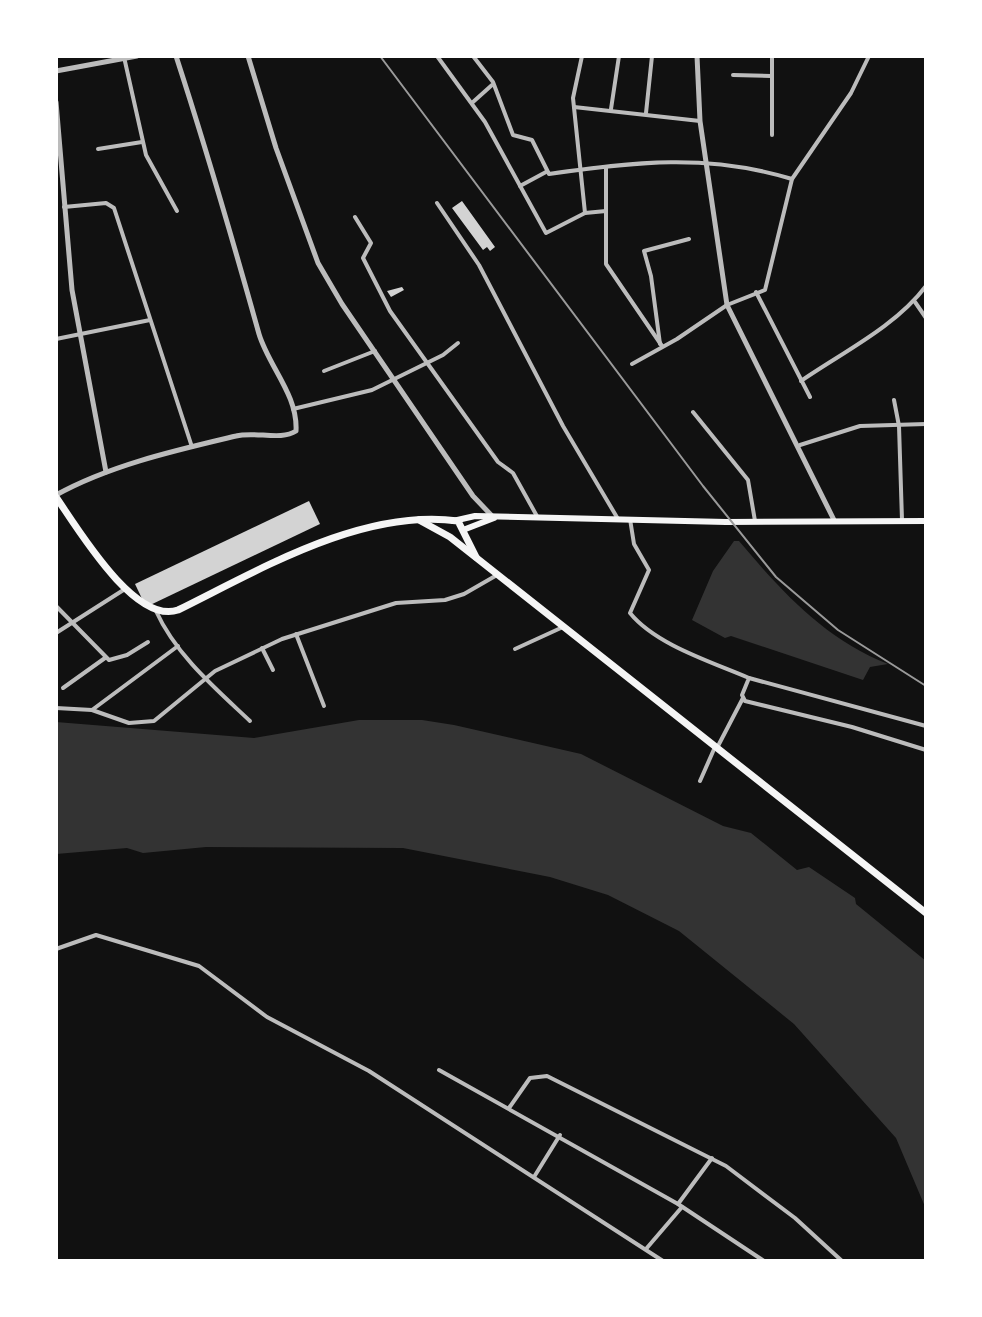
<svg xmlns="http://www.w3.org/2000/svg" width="982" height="1317" font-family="'Open Sans',sans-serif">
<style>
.water{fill:#333}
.building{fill:#d3d3d3}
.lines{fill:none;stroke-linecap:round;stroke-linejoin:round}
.minor{stroke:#bcbcbc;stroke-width:4}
.tertiary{stroke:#bcbcbc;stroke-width:5}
.primary{stroke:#f5f5f5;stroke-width:6}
.trunk{stroke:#f5f5f5;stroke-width:7}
.rail{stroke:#9a9a9a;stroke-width:2}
</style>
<rect width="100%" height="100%" fill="#111"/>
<!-- water -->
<g class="water">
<path d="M734,541H739C782,592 825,639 888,664L870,667L863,680L731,636L725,638L692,620L713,571Z"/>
<polygon points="359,720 422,720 454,725 581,754 723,826 751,833 797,870 809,867 855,898 856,904 926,961 926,1209 896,1138 794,1024 679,931 608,895 550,877 403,848 206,847 143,853 127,848 56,854 56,722 254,738"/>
</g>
<!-- building -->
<g class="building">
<polygon points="462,201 495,247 490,251 487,247 483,250 452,208"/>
<polygon points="402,287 404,290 391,297 387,291"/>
<polygon points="309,501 320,524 146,607 135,584"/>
</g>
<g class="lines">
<!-- minor -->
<g class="minor">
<polyline points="437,56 485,122 546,233 585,213 606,211"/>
<path d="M473,56L493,82L513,135L532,140L549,174C634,162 707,153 792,179"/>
<polyline points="582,56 573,98 585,213"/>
<polyline points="772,56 772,135"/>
<polyline points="124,57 146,155 177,211"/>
<polyline points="733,75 771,76"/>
<polyline points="473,102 492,85"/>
<polyline points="574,107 700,121"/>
<polyline points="611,109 619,56"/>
<polyline points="646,113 652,56"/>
<polyline points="98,149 142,142"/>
<polyline points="606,167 606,264 662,346"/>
<polyline points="520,186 546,172"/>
<polyline points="437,203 479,265 563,426 618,519"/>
<polyline points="64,207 106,203 114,208 192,447"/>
<polyline points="355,217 371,243 363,258 390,311 498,462 513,473 538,518"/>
<polyline points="756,292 810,397"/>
<polyline points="915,302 926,318"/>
<polyline points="56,339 150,320"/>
<polyline points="660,344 651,276 644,251 689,239"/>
<polyline points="632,364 677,339 727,305 765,290 792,179 851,93 869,56"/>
<polyline points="324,371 375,351"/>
<path d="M801,381C843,352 895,327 926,286"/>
<polyline points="894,400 899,426 902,520"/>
<polyline points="293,409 372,390 443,355 458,343"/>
<polyline points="693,412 748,480 755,521"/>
<polyline points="800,445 860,426 926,424"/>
<path d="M630,519L634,544L649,570L630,613C656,645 712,662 749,678L742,695L745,701L852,727L926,750"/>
<polyline points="56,606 109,660 127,655 148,642"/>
<path d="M156,611C176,655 215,688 250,721"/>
<polyline points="56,633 125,589"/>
<polyline points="296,634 324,706"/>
<polyline points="262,648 273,670"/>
<polyline points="515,649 563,627"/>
<polyline points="749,678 926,726"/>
<polyline points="63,688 105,658"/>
<polyline points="56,708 92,710 178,646"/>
<polyline points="92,710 129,723 154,721 215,671 282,639 396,603 445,600 464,594 497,575"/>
<polyline points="718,746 743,698"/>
<polyline points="700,781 715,747"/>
<polyline points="56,949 96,935 199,966 267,1017 369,1071 663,1261"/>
<polyline points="439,1070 678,1204 764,1261"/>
<polyline points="509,1108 530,1078 547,1076 726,1166 795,1218 842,1261"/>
<polyline points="534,1177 560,1135"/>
<polyline points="678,1204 712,1158"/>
<polyline points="646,1249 682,1207"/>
</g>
<!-- tertiary -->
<g class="tertiary">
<polyline points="248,56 276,148 318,263 342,304 473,496 493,517"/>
<polyline points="697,56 700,121 727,305 834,520"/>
<polyline points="56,71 137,56"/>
<polyline points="56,102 72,290 106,472"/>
<path d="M56,495C110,465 177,450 236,436C255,431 281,441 296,431C298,395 269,367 259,334C233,241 206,148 176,56"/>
</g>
<!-- primary -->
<g class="primary">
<polyline points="453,521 475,516 726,522 926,521"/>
<polyline points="463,530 494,518"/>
</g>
<!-- trunk -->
<g class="trunk">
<path d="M56,497C78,529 135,625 178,610C261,569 363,508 458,521L476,557"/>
<polyline points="419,520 450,537 926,913"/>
</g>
<!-- rail -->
<polyline class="rail" points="380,56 703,486 776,577 838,630 926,686"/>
</g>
<!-- border -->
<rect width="982" height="1317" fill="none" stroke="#ffffff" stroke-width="116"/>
</svg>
